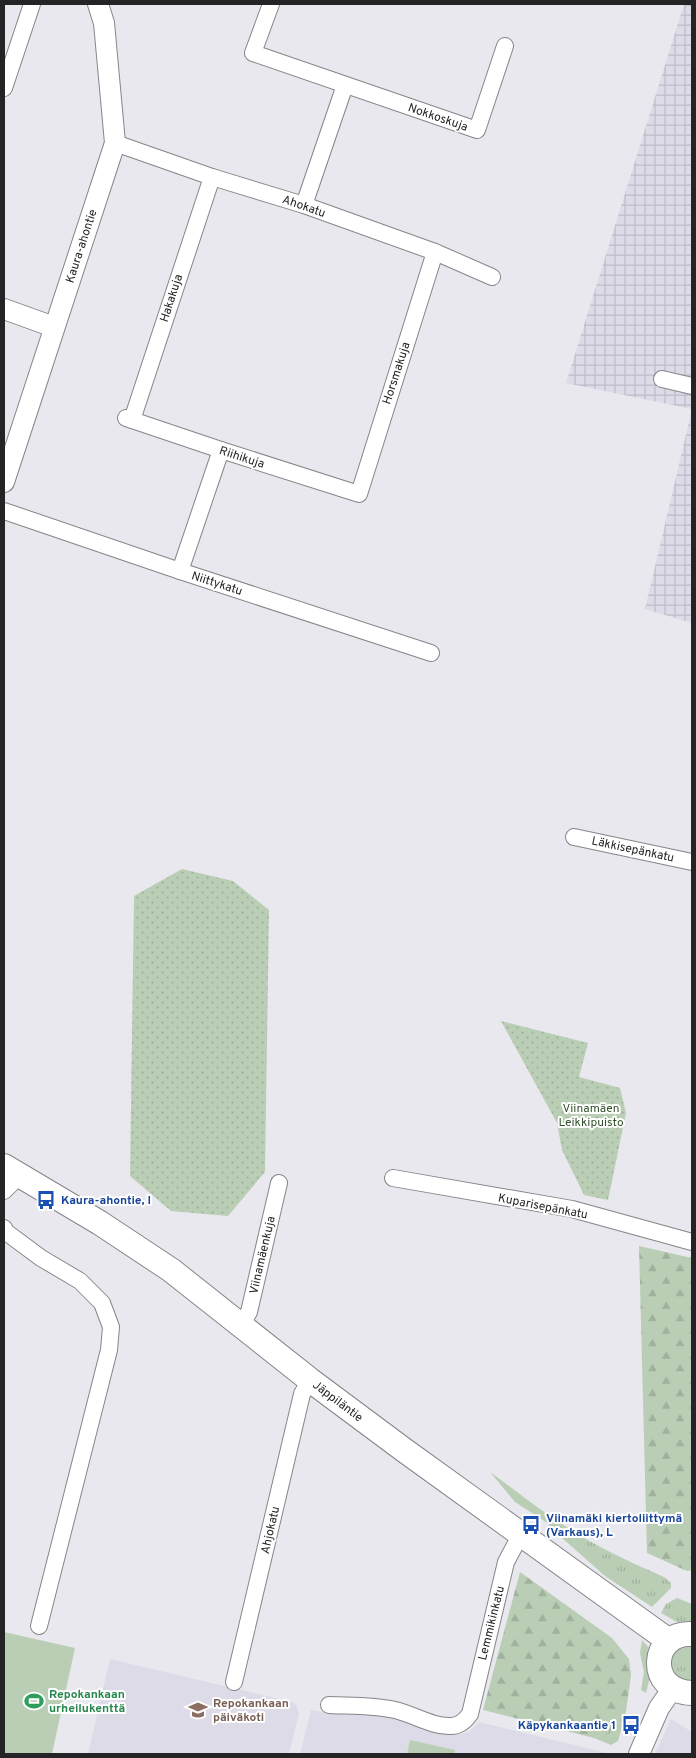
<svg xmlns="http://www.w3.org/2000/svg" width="696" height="1758" font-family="Overpass,sans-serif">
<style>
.built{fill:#dddbe7}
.industrial{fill:url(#industrial-grid)}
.grass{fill:url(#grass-tufts)}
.forest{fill:url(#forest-firs)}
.park{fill:url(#park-dots)}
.pitch{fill:#baceb6}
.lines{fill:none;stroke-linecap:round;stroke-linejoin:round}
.minor-casing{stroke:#85858a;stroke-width:18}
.tertiary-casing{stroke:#85858a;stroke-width:22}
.secondary-casing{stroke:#85858a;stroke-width:26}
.minor{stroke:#fff;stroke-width:16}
.tertiary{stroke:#fff;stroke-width:20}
.secondary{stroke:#fff;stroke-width:24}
.labels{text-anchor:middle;stroke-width:4;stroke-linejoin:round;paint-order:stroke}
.street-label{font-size:12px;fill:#242325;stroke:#fff}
.park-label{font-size:12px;fill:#32512b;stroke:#fff}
.transit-label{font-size:12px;font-weight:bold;fill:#164399;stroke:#fff;text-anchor:start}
.leisure-label{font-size:12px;font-weight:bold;fill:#27864d;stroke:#fff;text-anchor:start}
.education-label{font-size:12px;font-weight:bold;fill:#785e54;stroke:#fff;text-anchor:start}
</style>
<defs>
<pattern id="industrial-grid" width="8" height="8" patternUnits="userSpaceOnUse" patternTransform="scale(1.25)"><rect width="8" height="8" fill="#dddbe7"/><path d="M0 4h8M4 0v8" fill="none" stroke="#bebcc6"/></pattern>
<pattern id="grass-tufts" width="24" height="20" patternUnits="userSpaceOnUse" patternTransform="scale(1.25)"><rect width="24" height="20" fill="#baceb6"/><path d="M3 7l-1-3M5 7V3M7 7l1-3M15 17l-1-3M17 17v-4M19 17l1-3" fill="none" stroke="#a0b19c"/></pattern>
<pattern id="forest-firs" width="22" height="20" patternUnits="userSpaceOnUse" patternTransform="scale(1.25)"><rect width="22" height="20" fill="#baceb6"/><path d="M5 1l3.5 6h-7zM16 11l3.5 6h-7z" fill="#a0b19c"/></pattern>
<pattern id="park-dots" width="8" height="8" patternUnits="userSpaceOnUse" patternTransform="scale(1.25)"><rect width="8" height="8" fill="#baceb6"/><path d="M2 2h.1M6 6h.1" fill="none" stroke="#a0b19c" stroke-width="1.8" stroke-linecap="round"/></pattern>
</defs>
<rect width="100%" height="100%" fill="#e9e8ee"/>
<!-- built -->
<g class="built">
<polygon points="110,1659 292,1702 297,1706 299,1713 289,1754 88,1754"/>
<polygon points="311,1710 329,1713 370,1714 388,1716 438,1732 456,1735 469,1732 479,1722 611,1754 300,1754"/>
<polygon points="671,1719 692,1732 692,1754 655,1754"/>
</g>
<!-- industrial -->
<polygon class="industrial" points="684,4 692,4 692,623 645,609 692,409 566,383"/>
<!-- grass -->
<g class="grass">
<path d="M490,1472C519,1493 547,1516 578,1534C605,1551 635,1564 664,1577L671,1583V1588L652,1607L605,1576L562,1538L549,1530V1524L515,1502Z"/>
<polygon points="677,1598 692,1604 692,1621 677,1622 661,1613 666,1604"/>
<polygon points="642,1640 650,1649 650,1677 646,1693 641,1690 644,1672 640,1653"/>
<path d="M692,1643V1683C680,1682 673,1675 671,1663C673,1649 680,1646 692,1643Z"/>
<polygon points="626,1712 618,1741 611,1745 594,1738 612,1730"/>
</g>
<!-- forest -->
<g class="forest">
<polygon points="639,1246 692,1258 692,1570 687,1571 647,1553"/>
<polygon points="520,1572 612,1638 629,1659 631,1675 626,1712 612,1730 594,1738 483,1710"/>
</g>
<!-- park -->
<g class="park">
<polygon points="182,869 233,881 269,910 265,1172 228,1216 171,1211 130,1176 134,896"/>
<polygon points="501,1021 588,1043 579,1077 620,1088 626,1113 608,1200 584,1195 562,1150 557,1123"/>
</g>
<!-- pitch -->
<g class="pitch">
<polygon points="4,1632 75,1648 52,1754 4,1754"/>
<polygon points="410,1740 455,1750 454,1754 407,1754"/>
</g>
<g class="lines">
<!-- minor casing -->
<g class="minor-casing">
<g id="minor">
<polyline points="271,4 253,53 477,130 505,46"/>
<polyline points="4,88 32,4"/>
<polyline points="115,143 212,177 304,205 435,252 492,277"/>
<polyline points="304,205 345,85"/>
<polyline points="662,379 692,386"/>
<polyline points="126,418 221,450 359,494 435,252"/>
<polyline points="132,420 212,177"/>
<polyline points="4,511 180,571 431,653"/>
<polyline points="180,571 221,450"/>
<polyline points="574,837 692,862"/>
<polyline points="393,1178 572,1209 692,1242"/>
<polyline points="4,1191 20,1175"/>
<polyline points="4,1228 6,1232 41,1258 80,1281 102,1303 111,1327 109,1350 39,1626"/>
<polyline points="241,1325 249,1312 279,1183"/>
<polyline points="234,1682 302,1394 310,1380"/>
<path d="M329,1705C351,1706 373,1705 395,1710C413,1714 432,1727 451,1726C459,1726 465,1721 470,1714L506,1562L521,1534"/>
</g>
</g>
<!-- tertiary casing -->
<g class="tertiary-casing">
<g id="tertiary">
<polyline points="4,309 54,327"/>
<polyline points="4,482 115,143 104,23 98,4"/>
<polyline points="639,1754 659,1708 673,1688"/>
</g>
</g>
<!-- secondary casing -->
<g class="secondary-casing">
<g id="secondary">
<polyline points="4,1166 100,1223 171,1270 310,1380 404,1450 669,1641"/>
<path d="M692,1634C651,1631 645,1691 692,1693"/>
</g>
</g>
<!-- minor -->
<use href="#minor" class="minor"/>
<!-- tertiary -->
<use href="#tertiary" class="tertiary"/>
<!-- secondary -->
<use href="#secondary" class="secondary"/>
</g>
<!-- icons -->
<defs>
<g id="bus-bare" transform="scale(1.5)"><path d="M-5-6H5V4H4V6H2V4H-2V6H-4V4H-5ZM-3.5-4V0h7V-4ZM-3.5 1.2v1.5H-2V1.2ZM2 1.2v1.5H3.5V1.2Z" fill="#1a4fb4" stroke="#fff" stroke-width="2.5" paint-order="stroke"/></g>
<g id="stadium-bare" transform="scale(1.5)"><path d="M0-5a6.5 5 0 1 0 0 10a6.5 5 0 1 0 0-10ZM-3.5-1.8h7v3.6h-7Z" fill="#2e9e5b" stroke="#fff" stroke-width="2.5" paint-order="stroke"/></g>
<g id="school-bare" transform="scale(1.5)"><path d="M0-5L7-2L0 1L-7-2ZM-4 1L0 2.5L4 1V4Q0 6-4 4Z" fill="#8d6e63" stroke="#fff" stroke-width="2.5" paint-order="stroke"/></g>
</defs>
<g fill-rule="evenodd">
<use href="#bus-bare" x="46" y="1200"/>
<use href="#bus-bare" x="531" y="1525"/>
<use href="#stadium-bare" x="34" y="1701"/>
<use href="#school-bare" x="198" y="1710"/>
<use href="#bus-bare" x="631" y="1725"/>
</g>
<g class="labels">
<!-- street labels -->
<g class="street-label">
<text transform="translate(438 117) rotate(19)" y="4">Nokkoskuja</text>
<text transform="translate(304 206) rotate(19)" y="4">Ahokatu</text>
<text transform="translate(81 246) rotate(-72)" y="4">Kaura-ahontie</text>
<text transform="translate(171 298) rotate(-72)" y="4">Hakakuja</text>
<text transform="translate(396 373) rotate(-72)" y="4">Horsmakuja</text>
<text transform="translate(242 457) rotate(18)" y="4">Riihikuja</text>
<text transform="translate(217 583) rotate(18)" y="4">Niittykatu</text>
<text transform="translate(633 849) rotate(12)" y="4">Läkkisepänkatu</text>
<text transform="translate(543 1206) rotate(11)" y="4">Kuparisepänkatu</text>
<text transform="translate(262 1255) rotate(-77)" y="4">Viinamäenkuja</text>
<text transform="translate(338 1401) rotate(37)" y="4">Jäppiläntie</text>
<text transform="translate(270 1530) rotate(-77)" y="4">Ahjokatu</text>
<text transform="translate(491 1623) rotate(-76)" y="4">Lemmikinkatu</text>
</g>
<!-- park labels -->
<g class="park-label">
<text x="591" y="1112">Viinamäen<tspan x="591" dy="14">Leikkipuisto</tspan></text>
</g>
<!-- transit labels -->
<g class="transit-label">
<text x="61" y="1204">Kaura-ahontie, I</text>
<text x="546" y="1522">Viinamäki kiertoliittymä<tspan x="546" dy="14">(Varkaus), L</tspan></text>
<text x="616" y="1729" text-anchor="end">Käpykankaantie 1</text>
</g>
<!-- leisure labels -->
<g class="leisure-label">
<text x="49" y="1698">Repokankaan<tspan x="49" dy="14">urheilukenttä</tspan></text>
</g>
<!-- education labels -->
<g class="education-label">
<text x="213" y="1707">Repokankaan<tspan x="213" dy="14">päiväkoti</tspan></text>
</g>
</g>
<!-- border -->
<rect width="696" height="1758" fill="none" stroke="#242325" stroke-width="10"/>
</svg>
